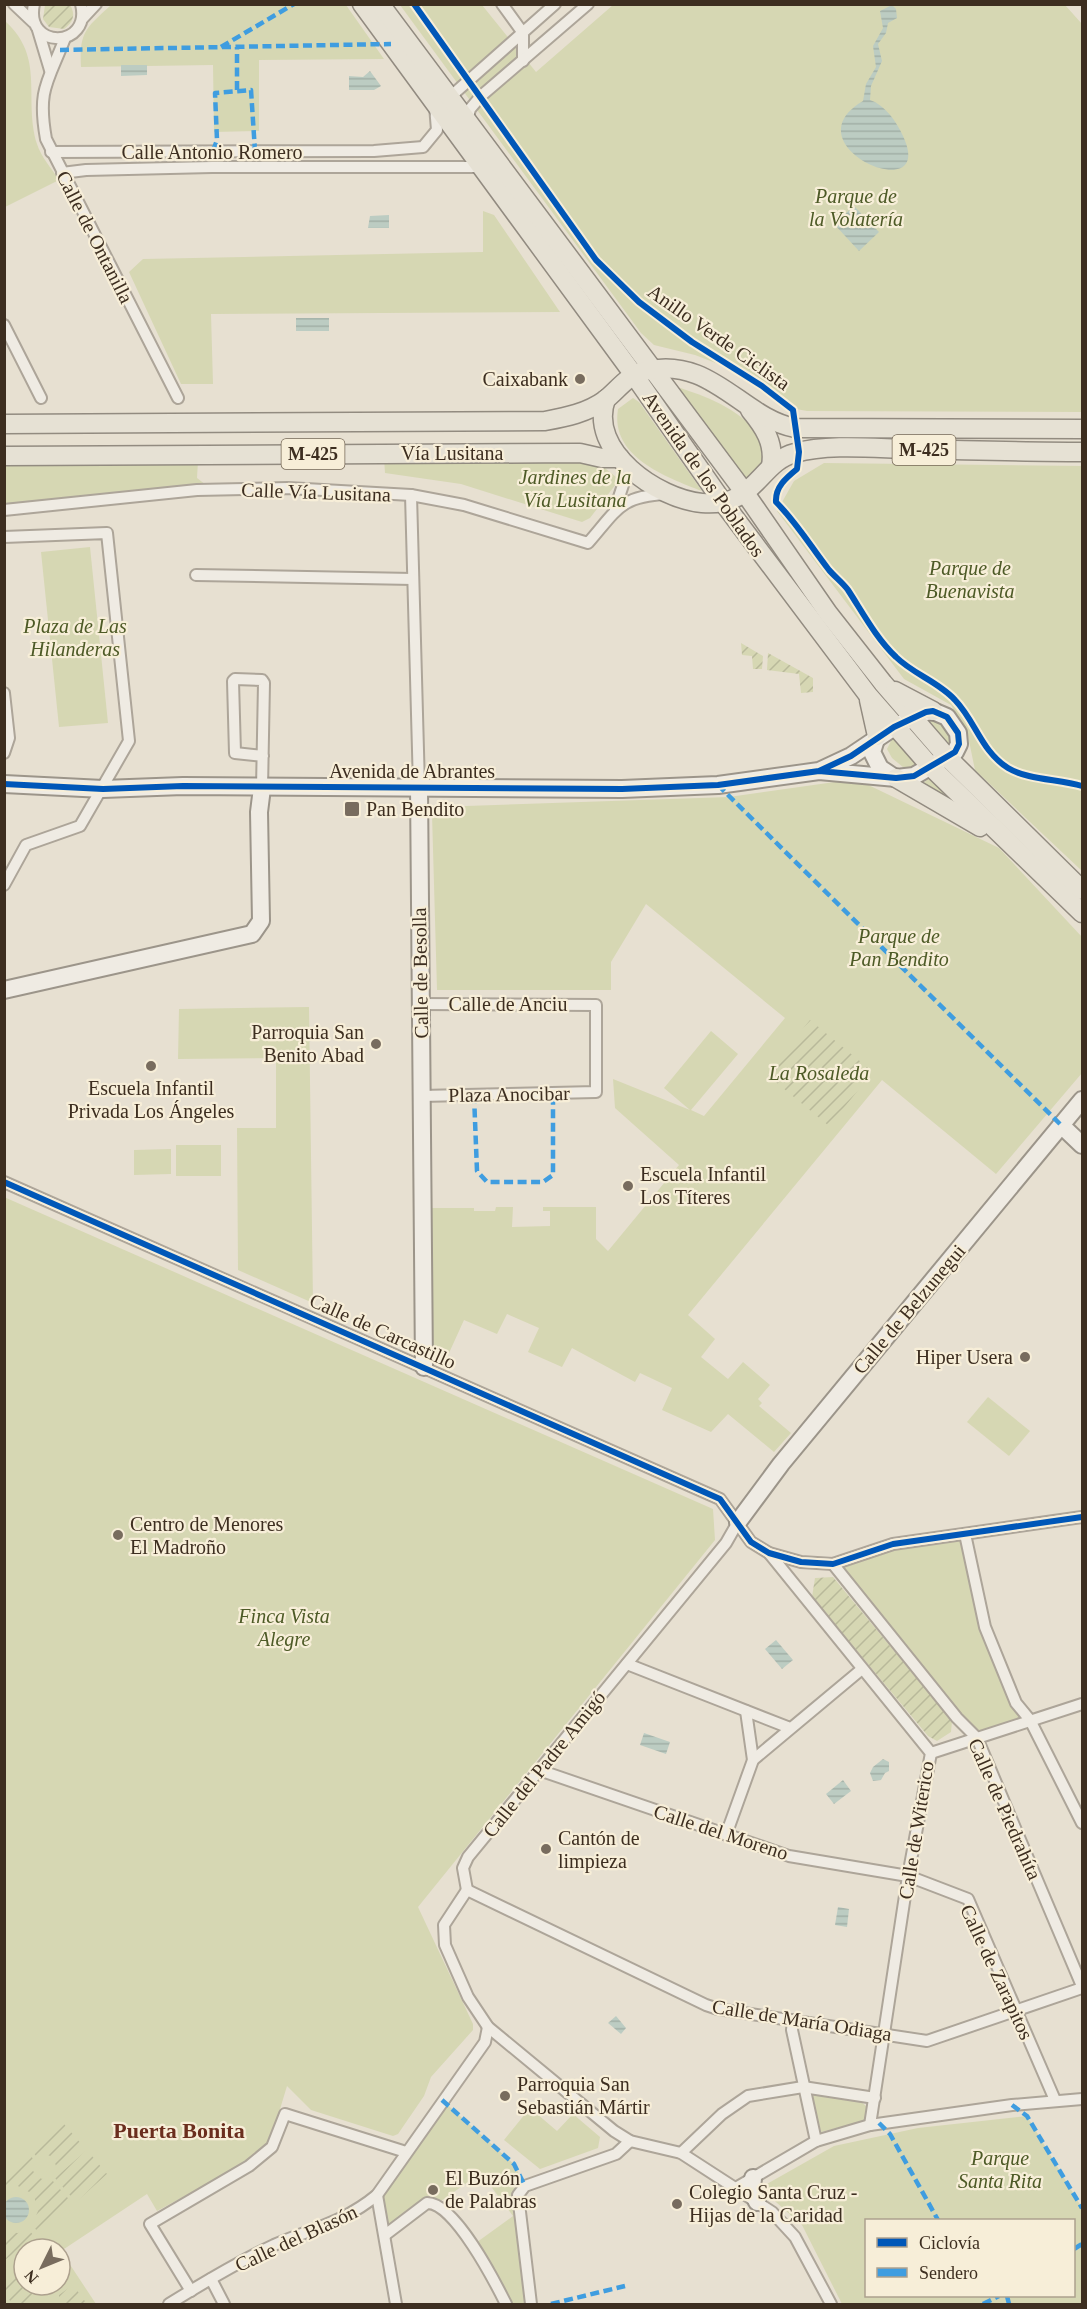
<svg xmlns="http://www.w3.org/2000/svg" width="1087" height="2309" font-family="Georgia,serif">
<style>
.green{fill:#d6d7b3;fill-rule:evenodd}
.garden{fill:url(#garden-furrows)}
.water{fill:url(#water-rules)}
.lines{fill:none;stroke-linecap:round;stroke-linejoin:round}
.street-casing{stroke:#ada599;stroke-width:14}
.secondary-casing{stroke:#9c958a;stroke-width:20}
.primary-casing{stroke:#928b80;stroke-width:21}
.street{stroke:#efebe3;stroke-width:10}
.secondary{stroke:#efebe3;stroke-width:16}
.primary{stroke:#e6e1d4;stroke-width:18}
.quiet{stroke:#3f9de0;stroke-width:4.5;stroke-dasharray:9 4.5;stroke-linecap:butt}
.cycleway-casing{stroke:#f7eed8;stroke-width:10}
.cycleway{stroke:#0057b8;stroke-width:6}
.poi-dot{fill:#786c5e;stroke:#f7eed8;stroke-width:2}
.labels{text-anchor:middle;stroke-width:4.5;stroke-linejoin:round;paint-order:stroke}
.shield{fill:#f7eed8;stroke:#756857;stroke-width:1.5}
.shield-label{font-size:18px;font-weight:bold;fill:#3d2e20}
.street-label{font-size:20px;fill:#3d2e20;stroke:#f7eed8}
.park-label{font-size:20px;font-style:italic;fill:#4d5a26;stroke:#f7eed8}
.poi-label{font-size:20px;fill:#3d2e20;stroke:#f7eed8;text-anchor:start}
.quarter-label{font-size:22px;font-weight:bold;fill:#6b2e1e;stroke:#f7eed8}
</style>
<defs>
<pattern id="garden-furrows" width="10" height="10" patternUnits="userSpaceOnUse" patternTransform="scale(1.5)"><rect width="10" height="10" fill="#d6d7b3"/><path d="M-1 1l2-2M0 10L10 0M9 11l2-2" fill="none" stroke="#b9b99a"/></pattern>
<pattern id="water-rules" width="6" height="5" patternUnits="userSpaceOnUse" patternTransform="scale(1.5)"><rect width="6" height="5" fill="#bcccc2"/><path d="M0 2.5h6" fill="none" stroke="#a2b0a6"/></pattern>
</defs>
<rect width="100%" height="100%" fill="#e7e0d1"/>
<!-- green -->
<g class="green">
<path d="M111,5H346L384,59L259,60V131L214,132L213,65L81,67C79,32 86,28 111,5Z"/>
<polygon points="400,5 482,5 536,72 613,5 1065,5 1082,24 1082,412 807,411 785,407 721,365 695,355 654,345 641,333"/>
<path d="M5,21C46,58 23,98 37,144C41,157 52,169 59,180L5,207Z"/>
<polygon points="483,211 494,215 560,312 211,314 213,384 181,384 129,272 143,259 483,252"/>
<path d="M674,386C709,397 766,417 764,462L749,477H742Z"/>
<path d="M633,398L639,402L702,491C666,477 610,457 618,409Z"/>
<polygon points="554,457 601,465 616,477 616,484 590,518 582,522 461,484 385,473 384,458"/>
<polygon points="4,461 198,461 197,478 206,485 5,504"/>
<polygon points="824,463 1082,466 1082,871 975,770 968,736 951,705 904,679 777,511 794,481"/>
<polygon points="90,547 108,723 59,727 41,552"/>
<polygon points="932,719 947,722 952,741 948,744 929,722"/>
<polygon points="893,737 917,766 904,768 892,758 887,749"/>
<polygon points="930,778 956,802 919,786"/>
<polygon points="856,779 999,848 1082,937 1082,1073 996,1174 882,1080 688,1315 715,1339 701,1357 728,1379 743,1362 770,1385 758,1399 762,1403 759,1406 791,1433 774,1452 728,1414 711,1432 662,1410 672,1388 640,1373 635,1382 572,1348 562,1367 528,1352 539,1328 507,1314 497,1334 464,1320 449,1353 432,1352 428,1208 474,1208 474,1211 495,1211 496,1207 513,1207 512,1227 550,1226 550,1211 543,1211 543,1207 596,1207 596,1239 608,1251 679,1165 615,1108 613,1079 690,1110 664,1088 711,1031 738,1054 691,1110 704,1116 785,1018 646,904 611,962 611,990 437,990 432,814 437,807 729,797"/>
<polygon points="309,1007 313,1303 238,1270 237,1128 276,1128 276,1058 178,1059 179,1009"/>
<rect x="176" y="1145" width="45" height="31"/>
<polygon points="171,1149 171,1174 134,1175 134,1150"/>
<path d="M4,1197L713,1509L715,1540L418,1907L473,2024V2030L431,2077L424,2096L398,2134L393,2136L311,2110L287,2086L271,2139L248,2162L157,2211L147,2194L61,2251L96,2304H5ZM24,2249H60V2285H24Z"/>
<polygon points="988,1397 1030,1431 1009,1456 967,1422"/>
<polygon points="965,1534 983,1628 1028,1721 977,1738 833,1564 893,1544"/>
<path d="M815,2092C832,2095 859,2094 868,2109L864,2121L821,2132L812,2097Z"/>
<polygon points="442,2100 514,2164 523,2183 516,2188 531,2304 506,2304 473,2245 513,2216 481,2173 441,2201 428,2196 388,2227 382,2194"/>
<polygon points="530,2108 557,2131 573,2114 600,2137 598,2148 540,2169 504,2140"/>
<path d="M1027,2116L1082,2208V2304H842L802,2225L760,2188L834,2146L918,2128ZM866,2220H1074V2296H866Z"/>
</g>
<!-- garden -->
<g class="garden">
<path d="M45,5H70C76,14 73,23 64,29L49,27L43,19Z"/>
<polygon points="741,643 763,656 762,669 753,669 752,656 742,655"/>
<polygon points="768,653 813,678 813,692 801,693 799,674 767,670"/>
<polygon points="810,1020 873,1072 829,1126 766,1074"/>
<polygon points="833,1577 952,1721 951,1732 937,1741 928,1736 812,1597 815,1578"/>
<polygon points="64,2124 84,2147 52,2174 56,2166 53,2157 45,2154 36,2156 33,2152"/>
<polygon points="87,2150 107,2174 76,2202 55,2178"/>
<polygon points="30,2154 33,2159 32,2168 35,2175 42,2179 49,2177 31,2193 16,2185 5,2187 5,2176"/>
<polygon points="52,2180 73,2204 39,2233 32,2225 38,2211 34,2196"/>
<polygon points="28,2229 35,2237 5,2260 5,2232 18,2233"/>
<polygon points="60,2266 69,2280 55,2290 46,2286 37,2291 33,2285 60,2285"/>
<polygon points="17,2271 24,2280 24,2285 28,2285 35,2294 35,2304 13,2304 5,2295 5,2281"/>
<polygon points="73,2285 87,2304 59,2304 59,2295"/>
</g>
<!-- water -->
<g class="water">
<path d="M892,5L896,9L897,18L888,23L886,33L878,44L882,61L871,86L870,100C885,105 896,121 903,136C938,210 786,146 863,101L866,84L876,67L873,46L883,28L880,11Z"/>
<polygon points="121,65 147,65 147,75 121,76"/>
<polygon points="370,71 381,86 374,90 349,90 349,76 363,77"/>
<polygon points="854,206 879,232 859,251 834,224"/>
<polygon points="389,215 389,228 368,228 370,216"/>
<rect x="296" y="318" width="33" height="13"/>
<polygon points="776,1640 793,1660 782,1669 765,1649"/>
<polygon points="644,1733 670,1742 666,1754 640,1745"/>
<polygon points="883,1759 889,1762 889,1771 885,1773 881,1780 873,1781 870,1773 873,1767"/>
<polygon points="843,1780 851,1791 834,1804 826,1794"/>
<polygon points="838,1907 849,1909 847,1927 835,1925"/>
<polygon points="616,2016 626,2028 621,2034 608,2023"/>
<circle cx="16" cy="2210" r="13"/>
</g>
<g class="lines">
<!-- street casing -->
<g class="street-casing">
<g id="street">
<polyline points="14,4 33,22"/>
<path d="M34,4C24,50 92,49 81,4"/>
<polyline points="502,4 523,33 523,61"/>
<polyline points="83,18 96,4"/>
<polyline points="38,30 50,70"/>
<path d="M65,38C48,82 37,89 46,139L178,398"/>
<polyline points="449,100 450,97 555,4"/>
<polyline points="467,121 470,109 481,96 588,4"/>
<polyline points="51,152 374,151 423,147 437,130 435,106"/>
<polyline points="62,173 86,170 212,167 482,167"/>
<polyline points="4,325 41,398"/>
<polyline points="411,495 419,787"/>
<polyline points="615,509 629,467"/>
<path d="M4,510L197,490L288,488L411,495L464,505L588,543C617,510 620,496 666,494"/>
<polyline points="4,537 107,533 129,741 80,826 26,845 4,885"/>
<polyline points="196,575 413,579"/>
<polyline points="4,693 9,738 4,753"/>
<polyline points="262,788 264,683 262,680 235,679 233,681 235,753 263,756"/>
<polyline points="420,1004 596,1005 596,1092 421,1096"/>
<polyline points="4,1182 720,1499 751,1542 769,1553 801,1562 833,1564 893,1544 1082,1517"/>
<polyline points="965,1534 985,1627 1016,1703 1030,1720 1082,1823"/>
<polyline points="769,1553 931,1753 908,1876 870,2125"/>
<polyline points="833,1564 957,1718 977,1738 1082,1986"/>
<polyline points="627,1664 790,1728"/>
<polyline points="746,1711 753,1760"/>
<polyline points="931,1753 1082,1704"/>
<polyline points="539,1770 789,1856 908,1876 968,1899 1055,2100"/>
<polyline points="726,1835 753,1760 862,1669"/>
<polyline points="467,1890 706,2005 718,2009 927,2041 1082,1988"/>
<polyline points="467,1890 444,1925 445,1945 468,1997 488,2027 614,2131 630,2141 681,2153 772,2212 795,2237 831,2304"/>
<polyline points="467,1890 463,1868 468,1857 726,1543 738,1522"/>
<polyline points="793,2020 792,2030 816,2141"/>
<polyline points="681,2153 722,2114 748,2096 803,2087 875,2098"/>
<polyline points="734,2189 816,2141 870,2125 1012,2105 1082,2099"/>
<polyline points="377,2195 396,2304"/>
<path d="M385,2235L427,2203C454,2202 495,2282 506,2304"/>
<polyline points="211,2279 224,2304"/>
<polyline points="191,2291 150,2224 249,2166 272,2147 285,2114 406,2152"/>
<path d="M169,2304C203,2283 238,2262 274,2245C313,2228 343,2223 377,2195L485,2042L488,2027"/>
<polyline points="531,2304 518,2195 525,2186 616,2154 630,2141"/>
</g>
</g>
<!-- secondary casing -->
<g class="secondary-casing">
<g id="secondary">
<polyline points="877,736 872,752 880,768 895,778"/>
<polyline points="4,784 103,789 183,786 622,789 718,785 819,771 896,778 914,776 955,752 959,744 958,733 947,717 933,711 926,712 894,727 851,756 819,771"/>
<polyline points="419,787 424,1367"/>
<polyline points="4,990 252,934 261,921 259,812 262,788"/>
<polyline points="1061,1125 1082,1145"/>
<polyline points="738,1522 781,1464 1082,1100"/>
<polyline points="753,2178 752,2189 757,2202"/>
</g>
</g>
<!-- primary casing -->
<g class="primary-casing">
<g id="primary">
<polyline points="362,4 634,375 722,501 868,695 931,767 1082,913"/>
<polyline points="380,4 745,493 828,613 883,683 947,757 1082,890"/>
<path d="M606,399C587,451 658,499 702,503C756,508 759,462 795,453C827,444 871,448 904,449C964,450 1023,452 1082,452"/>
<path d="M750,410C764,427 775,443 771,466"/>
<path d="M4,424L545,421C566,417 587,413 605,400C618,390 627,375 645,371C711,355 742,418 795,428L1082,429"/>
<polyline points="4,456 580,453 602,458 620,458"/>
<polyline points="895,691 933,711"/>
<polyline points="869,700 877,736"/>
<polyline points="896,778 980,827"/>
</g>
</g>
<!-- street -->
<use href="#street" class="street"/>
<!-- secondary -->
<use href="#secondary" class="secondary"/>
<!-- primary -->
<use href="#primary" class="primary"/>
<!-- quiet -->
<g class="quiet">
<polyline points="221,47 294,4"/>
<polyline points="60,50 391,44"/>
<polyline points="237,90 237,47"/>
<polyline points="213,151 217,140 215,93 251,90 255,151"/>
<polyline points="718,785 1061,1125"/>
<polyline points="474,1095 477,1171 487,1182 543,1182 553,1175 553,1094"/>
<polyline points="442,2100 514,2164 525,2186"/>
<polyline points="1012,2105 1027,2116 1082,2208"/>
<polyline points="879,2123 890,2134 938,2220"/>
<polyline points="1074,2249 1082,2244"/>
<polyline points="1007,2296 1009,2304"/>
<polyline points="551,2304 625,2286"/>
<polyline points="983,2304 999,2296"/>
</g>
<!-- cycleway casing -->
<g class="cycleway-casing">
<g id="cycleway">
<path d="M414,4L596,260L639,302L692,342L762,386L793,410L799,452L797,469C786,478 775,487 776,502C797,523 811,547 829,570C835,577 843,583 848,590C863,613 876,638 896,657C913,674 939,682 955,700C976,722 981,751 1008,768C1028,780 1059,779 1082,786"/>
<polyline points="4,784 103,789 183,786 622,789 718,785 819,771 896,778 914,776 955,752 959,744 958,733 947,717 933,711 926,712 894,727 851,756 819,771"/>
<polyline points="4,1182 720,1499 751,1542 769,1553 801,1562 833,1564 893,1544 1082,1517"/>
</g>
</g>
<!-- cycleway -->
<use href="#cycleway" class="cycleway"/>
</g>
<!-- markers -->
<g class="poi-dot">
<circle cx="580" cy="379" r="6"/>
<rect x="344" y="801" width="16" height="16" rx="3"/>
<circle cx="376" cy="1044" r="6"/>
<circle cx="151" cy="1066" r="6"/>
<circle cx="628" cy="1186" r="6"/>
<circle cx="1025" cy="1357" r="6"/>
<circle cx="118" cy="1535" r="6"/>
<circle cx="546" cy="1849" r="6"/>
<circle cx="505" cy="2096" r="6"/>
<circle cx="433" cy="2190" r="6"/>
<circle cx="677" cy="2204" r="6"/>
</g>
<g class="labels">
<!-- shield labels -->
<g class="shield">
<rect x="892.5" y="435" width="63" height="30" rx="4.5"/>
<rect x="281.5" y="439" width="63" height="30" rx="4.5"/>
</g>
<g class="shield-label">
<text x="924" y="456">M-425</text>
<text x="313" y="460">M-425</text>
</g>
<!-- street labels -->
<g class="street-label">
<text x="212" y="159">Calle Antonio Romero</text>
<text transform="translate(95 237) rotate(63)" y="7">Calle de Ontanilla</text>
<text transform="translate(719 337) rotate(35)" y="7">Anillo Verde Ciclista</text>
<text x="452" y="460">Vía Lusitana</text>
<text transform="translate(704 474) rotate(55)" y="7">Avenida de los Poblados</text>
<text transform="translate(316 492) rotate(2)" y="7">Calle Vía Lusitana</text>
<text x="412" y="778">Avenida de Abrantes</text>
<text transform="translate(420 973) rotate(-91)" y="7">Calle de Besolla</text>
<text x="508" y="1011">Calle de Anciu</text>
<text transform="translate(509 1094) rotate(-1)" y="7">Plaza Anocibar</text>
<text transform="translate(909 1309) rotate(-50)" y="7">Calle de Belzunegui</text>
<text transform="translate(383 1331) rotate(24)" y="7">Calle de Carcastillo</text>
<text transform="translate(544 1764) rotate(-51)" y="7">Calle del Padre Amigó</text>
<text transform="translate(1005 1809) rotate(66)" y="7">Calle de Piedrahíta</text>
<text transform="translate(916 1830) rotate(-81)" y="7">Calle de Witerico</text>
<text transform="translate(721 1832) rotate(18)" y="7">Calle del Moreno</text>
<text transform="translate(997 1972) rotate(65)" y="7">Calle de Zarapitos</text>
<text transform="translate(802 2020) rotate(9)" y="7">Calle de María Odiaga</text>
<text transform="translate(296 2238) rotate(-25)" y="7">Calle del Blasón</text>
</g>
<!-- park labels -->
<g class="park-label">
<text x="856" y="203">Parque de<tspan x="856" dy="23">la Volatería</tspan></text>
<text x="575" y="484">Jardines de la<tspan x="575" dy="23">Vía Lusitana</tspan></text>
<text x="970" y="575">Parque de<tspan x="970" dy="23">Buenavista</tspan></text>
<text x="75" y="633">Plaza de Las<tspan x="75" dy="23">Hilanderas</tspan></text>
<text x="899" y="943">Parque de<tspan x="899" dy="23">Pan Bendito</tspan></text>
<text x="819" y="1080">La Rosaleda</text>
<text x="284" y="1623">Finca Vista<tspan x="284" dy="23">Alegre</tspan></text>
<text x="1000" y="2165">Parque<tspan x="1000" dy="23">Santa Rita</tspan></text>
</g>
<!-- poi labels -->
<g class="poi-label">
<text x="568" y="386" text-anchor="end">Caixabank</text>
<text x="366" y="816">Pan Bendito</text>
<text x="364" y="1039" text-anchor="end">Parroquia San<tspan x="364" dy="23">Benito Abad</tspan></text>
<text x="151" y="1095" text-anchor="middle">Escuela Infantil<tspan x="151" dy="23">Privada Los Ángeles</tspan></text>
<text x="640" y="1181">Escuela Infantil<tspan x="640" dy="23">Los Títeres</tspan></text>
<text x="1013" y="1364" text-anchor="end">Hiper Usera</text>
<text x="130" y="1531">Centro de Menores<tspan x="130" dy="23">El Madroño</tspan></text>
<text x="558" y="1845">Cantón de<tspan x="558" dy="23">limpieza</tspan></text>
<text x="517" y="2091">Parroquia San<tspan x="517" dy="23">Sebastián Mártir</tspan></text>
<text x="445" y="2185">El Buzón<tspan x="445" dy="23">de Palabras</tspan></text>
<text x="689" y="2199">Colegio Santa Cruz -<tspan x="689" dy="23">Hijas de la Caridad</tspan></text>
</g>
<!-- quarter labels -->
<g class="quarter-label">
<text x="179" y="2138">Puerta Bonita</text>
</g>
</g>
<!-- border -->
<rect width="1087" height="2309" fill="none" stroke="#3d2e20" stroke-width="12"/>
<!-- legend -->
<rect x="865" y="2219" width="210" height="78" fill="#f7eed8" stroke="#ada18e" stroke-width="1.5"/>
<rect x="877" y="2238" width="30" height="9" fill="#0057b8" stroke="#ada18e" stroke-width="1.5"/>
<text x="919" y="2249" font-size="18" fill="#3d2e20">Ciclovía</text>
<rect x="877" y="2268" width="30" height="9" fill="#3f9de0" stroke="#ada18e" stroke-width="1.5"/>
<text x="919" y="2279" font-size="18" fill="#3d2e20">Sendero</text>
<!-- north arrow -->
<g transform="translate(42 2267) rotate(227)"><circle r="28" fill="#f7eed8" stroke="#ada18e" stroke-width="1.5"/>
<path d="M0-4.5L10 22L0 15L-10 22Z" fill="#786c5e"/>
<text y="-9" font-size="16" font-weight="bold" text-anchor="middle" fill="#3d2e20">N</text>
</g>
</svg>
